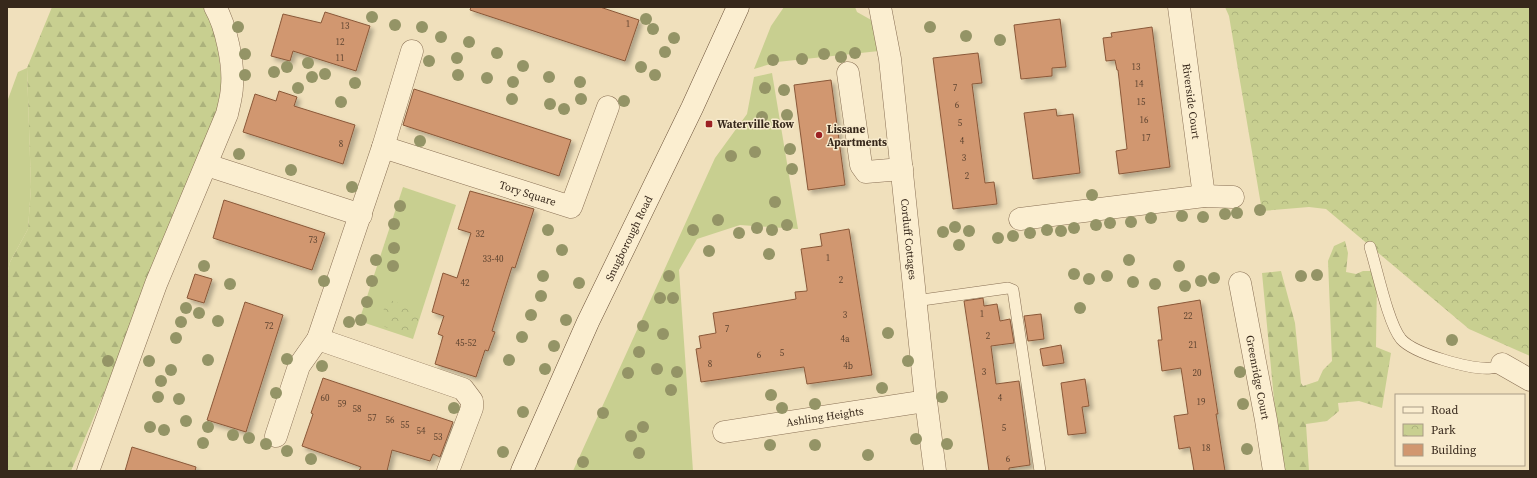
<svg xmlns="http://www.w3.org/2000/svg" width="1537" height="478" font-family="'Source Serif 4',serif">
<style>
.grass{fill:#c8cf90}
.forest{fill:url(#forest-firs)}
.park{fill:url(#park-crowns)}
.building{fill:#d1976f;stroke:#8a5839;filter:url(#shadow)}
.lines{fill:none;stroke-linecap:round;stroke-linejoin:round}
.lane-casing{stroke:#897055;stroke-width:12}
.street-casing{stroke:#897055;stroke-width:23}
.secondary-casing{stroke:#6b5138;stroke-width:23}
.lane{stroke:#fbeed0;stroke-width:11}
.street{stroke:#fbeed0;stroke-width:22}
.secondary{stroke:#fbeed0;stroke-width:22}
.tree{fill:#949466}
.poi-dot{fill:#9c2123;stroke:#f7eacc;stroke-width:1.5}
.labels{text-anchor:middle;stroke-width:3;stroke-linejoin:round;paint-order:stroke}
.number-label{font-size:9px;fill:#5e4430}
.street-label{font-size:11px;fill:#37281b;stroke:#f7eacc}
.poi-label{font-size:11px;font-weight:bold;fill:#37281b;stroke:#f7eacc;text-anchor:start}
</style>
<defs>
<pattern id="forest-firs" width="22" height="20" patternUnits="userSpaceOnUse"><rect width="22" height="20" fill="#c8cf90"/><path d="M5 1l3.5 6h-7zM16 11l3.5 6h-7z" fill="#acb27c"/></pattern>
<pattern id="park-crowns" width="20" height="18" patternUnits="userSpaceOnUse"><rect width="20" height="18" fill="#c8cf90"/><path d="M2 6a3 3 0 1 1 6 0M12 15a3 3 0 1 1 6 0" fill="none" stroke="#acb27c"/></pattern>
<filter id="shadow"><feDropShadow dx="3.5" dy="3.5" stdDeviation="2" flood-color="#0004"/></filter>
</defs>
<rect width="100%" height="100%" fill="#f0e0bc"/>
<!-- grass -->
<g class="grass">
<polygon points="784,7 855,7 857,12 873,21 879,51 777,62 754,69 771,26"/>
<polygon points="27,68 31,187 28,229 10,262 7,275 7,102 18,72"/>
<polygon points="772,73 798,229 740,225 697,239 679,270 693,471 573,471 715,158 747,114 754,77"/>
<polygon points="403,187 456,205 413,339 359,321"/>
</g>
<!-- forest -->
<g class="forest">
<polygon points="52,7 203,7 217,31 223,100 154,275 71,471 7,471 7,275 10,262 28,229 31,187 27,68"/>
<polygon points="1345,241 1348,253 1346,272 1356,274 1363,271 1373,271 1377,280 1376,347 1391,353 1382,408 1359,401 1338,403 1339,411 1327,421 1306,424 1309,471 1283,471 1279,452 1262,273 1281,271 1295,323 1301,383 1303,386 1318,381 1323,370 1332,361 1328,261 1334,246"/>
</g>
<!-- park -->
<g class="park">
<polygon points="1225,7 1530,7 1530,356 1469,329 1326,209 1309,207 1262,211 1229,16"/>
<polygon points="387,299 421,311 413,336 379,325"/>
</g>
<!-- building -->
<g class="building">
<polygon points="471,7 600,7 639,20 625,61 470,10"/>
<polygon points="325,12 370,26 356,71 293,51 290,61 271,56 283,14 321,23"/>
<polygon points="1060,19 1066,67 1052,68 1052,76 1021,79 1014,25"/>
<polygon points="1152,27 1170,167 1119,174 1116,151 1127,149 1118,70 1117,70 1115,60 1106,61 1103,38 1112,37 1111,33"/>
<polygon points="978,53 982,83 972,84 985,183 994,182 997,204 953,209 933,58"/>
<polygon points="831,80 845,185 808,190 794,85"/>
<polygon points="414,89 571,140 559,176 403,125"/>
<polygon points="279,91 297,97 294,106 355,125 343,164 243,132 255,94 276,101"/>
<polygon points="1056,109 1057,116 1073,114 1080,173 1033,179 1024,113"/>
<polygon points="470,191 534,209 515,268 512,267 504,292 492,331 495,332 488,351 485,350 476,377 435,364 443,336 438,334 444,316 432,312 443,273 457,278 471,233 458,229"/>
<polygon points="224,200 325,233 312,270 213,238"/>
<polygon points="849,229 872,375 807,384 804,367 701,382 696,349 701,348 699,336 716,333 713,313 796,299 795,292 807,291 807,289 801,249 822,246 820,234"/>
<polygon points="195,274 212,279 204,303 187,298"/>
<polygon points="983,298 984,306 997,304 1000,321 1010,319 1014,343 991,346 996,384 1019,381 1030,465 1009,468 1009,471 989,471 981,415 964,301"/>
<polygon points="1200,300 1218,414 1216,414 1225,471 1194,471 1190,447 1179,449 1174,416 1188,414 1181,368 1162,371 1158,340 1162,340 1158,307"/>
<polygon points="245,302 283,315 246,432 207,420"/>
<polygon points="1041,314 1044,339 1028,341 1024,316"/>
<polygon points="1061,345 1064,363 1043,366 1040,349"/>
<polygon points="323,378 453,422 440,457 433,454 430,461 392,450 387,471 359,471 361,467 302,446 313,414 311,413"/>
<polygon points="1085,379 1089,406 1082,407 1086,433 1068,435 1061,383"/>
<polygon points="132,447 196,467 195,471 125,471"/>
</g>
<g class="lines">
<!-- lane casing -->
<g class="lane-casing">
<g id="lane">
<path d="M1370,247C1377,269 1388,323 1401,339C1414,354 1472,370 1491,368C1494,368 1499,366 1502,364"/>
<polyline points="915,301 1008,288 1013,290 1040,471"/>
</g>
</g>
<!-- street casing -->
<g class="street-casing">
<g id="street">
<path id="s1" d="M880,7L890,59L926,401L935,471"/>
<path id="s2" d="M1179,7L1204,196"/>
<polyline points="848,73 861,165 866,172 902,169"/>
<path id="s3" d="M383,147L571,207L608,107"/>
<polyline points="207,165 361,215"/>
<polyline points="1020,219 1204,196 1233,197"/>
<path id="s4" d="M1240,283L1266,420L1274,471"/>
<polyline points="318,339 463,389 472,401 472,408 448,471"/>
<polyline points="1502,364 1530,380"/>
<path id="s5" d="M724,432L926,401"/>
<polyline points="276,436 299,366 318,339 383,147 412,51"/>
<path d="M88,471L156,284L227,114C229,105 232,95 232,86C234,64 226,26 215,7"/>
</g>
</g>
<!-- secondary casing -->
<g class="secondary-casing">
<g id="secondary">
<path id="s6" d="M522,471L588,322L692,108L738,7"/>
</g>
</g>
<!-- lane -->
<use href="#lane" class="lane"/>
<!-- street -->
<use href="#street" class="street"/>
<!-- secondary -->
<use href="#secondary" class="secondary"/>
</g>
<!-- trees -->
<g class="tree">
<circle cx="372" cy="17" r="6"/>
<circle cx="646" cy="19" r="6"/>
<circle cx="395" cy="25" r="6"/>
<circle cx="238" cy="27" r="6"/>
<circle cx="422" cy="27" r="6"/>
<circle cx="930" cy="27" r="6"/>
<circle cx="653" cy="29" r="6"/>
<circle cx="966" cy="36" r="6"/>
<circle cx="441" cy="37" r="6"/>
<circle cx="674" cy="38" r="6"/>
<circle cx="1000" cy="40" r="6"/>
<circle cx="469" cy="42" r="6"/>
<circle cx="665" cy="52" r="6"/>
<circle cx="497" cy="53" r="6"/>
<circle cx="855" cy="53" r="6"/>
<circle cx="245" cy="54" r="6"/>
<circle cx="824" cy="54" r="6"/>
<circle cx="841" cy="57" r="6"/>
<circle cx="457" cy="58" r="6"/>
<circle cx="802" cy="59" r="6"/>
<circle cx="773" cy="60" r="6"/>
<circle cx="429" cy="61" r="6"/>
<circle cx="308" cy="63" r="6"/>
<circle cx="523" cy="66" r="6"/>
<circle cx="287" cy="67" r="6"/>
<circle cx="641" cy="67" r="6"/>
<circle cx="274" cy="72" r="6"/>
<circle cx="325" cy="74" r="6"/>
<circle cx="245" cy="75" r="6"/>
<circle cx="458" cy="75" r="6"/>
<circle cx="655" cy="75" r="6"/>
<circle cx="312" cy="77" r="6"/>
<circle cx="549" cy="77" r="6"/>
<circle cx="487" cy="78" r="6"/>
<circle cx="513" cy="82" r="6"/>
<circle cx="580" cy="82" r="6"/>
<circle cx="355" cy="83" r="6"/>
<circle cx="298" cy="88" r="6"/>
<circle cx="765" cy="88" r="6"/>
<circle cx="784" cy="90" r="6"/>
<circle cx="512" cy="99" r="6"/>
<circle cx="581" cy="99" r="6"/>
<circle cx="624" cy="101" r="6"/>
<circle cx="341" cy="102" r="6"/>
<circle cx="550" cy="104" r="6"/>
<circle cx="564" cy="109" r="6"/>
<circle cx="787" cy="115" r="6"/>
<circle cx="762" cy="117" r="6"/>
<circle cx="420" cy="141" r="6"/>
<circle cx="790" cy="149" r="6"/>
<circle cx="755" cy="152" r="6"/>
<circle cx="239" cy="154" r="6"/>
<circle cx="731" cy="156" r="6"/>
<circle cx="792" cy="169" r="6"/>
<circle cx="291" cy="170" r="6"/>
<circle cx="352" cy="187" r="6"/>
<circle cx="1092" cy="195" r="6"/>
<circle cx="775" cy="202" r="6"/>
<circle cx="400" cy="206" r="6"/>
<circle cx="1260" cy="210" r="6"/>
<circle cx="1237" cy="213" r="6"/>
<circle cx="1225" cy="214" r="6"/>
<circle cx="1182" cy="216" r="6"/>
<circle cx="1203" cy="217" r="6"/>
<circle cx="1151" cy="218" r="6"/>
<circle cx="718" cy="220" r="6"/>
<circle cx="1131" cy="222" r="6"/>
<circle cx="1110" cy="223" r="6"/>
<circle cx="394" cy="224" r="6"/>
<circle cx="787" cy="225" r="6"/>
<circle cx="1096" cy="225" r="6"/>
<circle cx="955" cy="227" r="6"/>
<circle cx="757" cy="228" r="6"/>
<circle cx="1074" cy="228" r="6"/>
<circle cx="548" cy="230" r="6"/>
<circle cx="693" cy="230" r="6"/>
<circle cx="772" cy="230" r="6"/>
<circle cx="1047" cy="230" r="6"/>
<circle cx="969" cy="231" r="6"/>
<circle cx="1061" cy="231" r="6"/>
<circle cx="943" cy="232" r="6"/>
<circle cx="739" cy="233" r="6"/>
<circle cx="1030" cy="233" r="6"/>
<circle cx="1013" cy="236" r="6"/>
<circle cx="998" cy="238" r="6"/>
<circle cx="959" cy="245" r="6"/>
<circle cx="394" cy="248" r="6"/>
<circle cx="562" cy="250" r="6"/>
<circle cx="709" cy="251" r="6"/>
<circle cx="769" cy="254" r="6"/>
<circle cx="376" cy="260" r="6"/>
<circle cx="1129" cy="260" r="6"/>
<circle cx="204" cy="266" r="6"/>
<circle cx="393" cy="266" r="6"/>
<circle cx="1179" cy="266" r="6"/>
<circle cx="1074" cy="274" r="6"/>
<circle cx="1317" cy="275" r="6"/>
<circle cx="543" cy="276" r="6"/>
<circle cx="669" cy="276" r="6"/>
<circle cx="1107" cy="276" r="6"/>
<circle cx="1301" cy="276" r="6"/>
<circle cx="1214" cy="278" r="6"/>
<circle cx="1089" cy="279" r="6"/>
<circle cx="324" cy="281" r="6"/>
<circle cx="372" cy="281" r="6"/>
<circle cx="1201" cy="281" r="6"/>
<circle cx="1133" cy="282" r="6"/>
<circle cx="579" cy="283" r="6"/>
<circle cx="230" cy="284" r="6"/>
<circle cx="1155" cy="284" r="6"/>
<circle cx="1185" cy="286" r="6"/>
<circle cx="541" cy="296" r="6"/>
<circle cx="660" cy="298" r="6"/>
<circle cx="673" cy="298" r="6"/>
<circle cx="367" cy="302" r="6"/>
<circle cx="186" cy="308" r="6"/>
<circle cx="1080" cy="308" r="6"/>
<circle cx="199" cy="313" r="6"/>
<circle cx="531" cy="315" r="6"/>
<circle cx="361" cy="320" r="6"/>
<circle cx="566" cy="320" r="6"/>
<circle cx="218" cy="321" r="6"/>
<circle cx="181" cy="322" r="6"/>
<circle cx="349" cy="322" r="6"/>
<circle cx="643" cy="326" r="6"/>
<circle cx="888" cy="333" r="6"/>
<circle cx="663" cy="334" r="6"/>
<circle cx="522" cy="337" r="6"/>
<circle cx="176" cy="338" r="6"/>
<circle cx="1452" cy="340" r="6"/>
<circle cx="554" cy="346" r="6"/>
<circle cx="639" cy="352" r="6"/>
<circle cx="287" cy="359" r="6"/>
<circle cx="208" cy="360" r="6"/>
<circle cx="509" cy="360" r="6"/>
<circle cx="108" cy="361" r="6"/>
<circle cx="149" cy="361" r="6"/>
<circle cx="908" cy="361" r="6"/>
<circle cx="322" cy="366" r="6"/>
<circle cx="545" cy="369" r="6"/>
<circle cx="657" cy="369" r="6"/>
<circle cx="171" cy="370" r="6"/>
<circle cx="677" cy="372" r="6"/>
<circle cx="1240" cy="372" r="6"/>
<circle cx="628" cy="373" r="6"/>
<circle cx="161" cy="381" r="6"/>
<circle cx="882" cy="388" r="6"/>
<circle cx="671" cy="390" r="6"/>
<circle cx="276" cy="393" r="6"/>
<circle cx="771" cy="395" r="6"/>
<circle cx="158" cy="397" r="6"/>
<circle cx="942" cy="397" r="6"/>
<circle cx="179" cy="399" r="6"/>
<circle cx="815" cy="404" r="6"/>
<circle cx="1243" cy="404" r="6"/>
<circle cx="454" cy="408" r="6"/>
<circle cx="782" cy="408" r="6"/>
<circle cx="523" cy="412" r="6"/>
<circle cx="603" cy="413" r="6"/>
<circle cx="186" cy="421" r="6"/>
<circle cx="150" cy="427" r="6"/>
<circle cx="208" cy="427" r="6"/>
<circle cx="643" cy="427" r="6"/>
<circle cx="164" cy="430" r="6"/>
<circle cx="233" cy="435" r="6"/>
<circle cx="631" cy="436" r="6"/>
<circle cx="249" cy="438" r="6"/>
<circle cx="916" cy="439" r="6"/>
<circle cx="203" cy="443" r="6"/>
<circle cx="266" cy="444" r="6"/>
<circle cx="947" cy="444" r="6"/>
<circle cx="770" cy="445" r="6"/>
<circle cx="815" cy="445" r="6"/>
<circle cx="1247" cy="449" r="6"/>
<circle cx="287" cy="451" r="6"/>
<circle cx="503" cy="452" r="6"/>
<circle cx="639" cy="453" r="6"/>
<circle cx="868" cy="455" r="6"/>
<circle cx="311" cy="459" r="6"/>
<circle cx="583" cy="462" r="6"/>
</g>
<!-- markers -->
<g class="poi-dot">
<rect x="705" y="120" width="8" height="8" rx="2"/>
<circle cx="819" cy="135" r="4"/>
</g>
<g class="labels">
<!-- number labels -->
<g class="number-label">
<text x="628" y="27">1</text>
<text x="345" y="29">13</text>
<text x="340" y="45">12</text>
<text x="340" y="61">11</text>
<text x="1136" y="70">13</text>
<text x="1139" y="87">14</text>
<text x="955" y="91">7</text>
<text x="1141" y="105">15</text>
<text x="957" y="108">6</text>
<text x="1144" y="123">16</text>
<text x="960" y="126">5</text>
<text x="1146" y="141">17</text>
<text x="962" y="144">4</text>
<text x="341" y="147">8</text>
<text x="964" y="161">3</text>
<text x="967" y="179">2</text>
<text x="480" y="237">32</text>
<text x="313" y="243">73</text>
<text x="828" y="261">1</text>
<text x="493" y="262">33-40</text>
<text x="841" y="283">2</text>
<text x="465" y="286">42</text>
<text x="982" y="317">1</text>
<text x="845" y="318">3</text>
<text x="1188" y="319">22</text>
<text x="269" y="329">72</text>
<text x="727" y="332">7</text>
<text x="988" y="339">2</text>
<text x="845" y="342">4a</text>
<text x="466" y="346">45-52</text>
<text x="1193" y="348">21</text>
<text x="782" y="356">5</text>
<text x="759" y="358">6</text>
<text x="710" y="367">8</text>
<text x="848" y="369">4b</text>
<text x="984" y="375">3</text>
<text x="1197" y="376">20</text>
<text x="325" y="401">60</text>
<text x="1000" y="401">4</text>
<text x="1201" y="405">19</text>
<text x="342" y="407">59</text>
<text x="357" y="412">58</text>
<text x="372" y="421">57</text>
<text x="390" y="423">56</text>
<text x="405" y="428">55</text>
<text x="1004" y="431">5</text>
<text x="421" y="434">54</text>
<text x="438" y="440">53</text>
<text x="1206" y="451">18</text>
<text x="1008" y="462">6</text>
</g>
<!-- street labels -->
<g class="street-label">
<text dy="4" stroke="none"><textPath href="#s2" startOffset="95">Riverside Court</textPath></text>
<text dy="4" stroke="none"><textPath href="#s3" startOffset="152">Tory Square</textPath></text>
<text dy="4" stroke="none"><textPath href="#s6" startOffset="256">Snugborough Road</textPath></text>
<text dy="4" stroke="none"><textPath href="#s1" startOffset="234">Corduff Cottages</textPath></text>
<text dy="4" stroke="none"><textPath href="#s4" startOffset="96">Greenridge Court</textPath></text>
<text dy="4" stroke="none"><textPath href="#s5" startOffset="102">Ashling Heights</textPath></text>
</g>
<!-- poi labels -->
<g class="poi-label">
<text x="717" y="128">Waterville Row</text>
<text x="827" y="133">Lissane<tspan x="827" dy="13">Apartments</tspan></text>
</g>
</g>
<!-- border -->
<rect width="1537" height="478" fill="none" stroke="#37281b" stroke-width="16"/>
<!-- legend -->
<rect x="1395" y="394" width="130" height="72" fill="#f7eacc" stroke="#aa9c85"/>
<rect x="1403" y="407" width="20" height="6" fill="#fbeed0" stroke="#aa9c85"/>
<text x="1431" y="414" font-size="12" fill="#37281b">Road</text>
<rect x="1403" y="424" width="20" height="12" fill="url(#park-crowns)" stroke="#aa9c85"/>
<text x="1431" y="434" font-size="12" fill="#37281b">Park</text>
<rect x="1403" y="444" width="20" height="12" fill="#d1976f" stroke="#aa9c85"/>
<text x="1431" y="454" font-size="12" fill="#37281b">Building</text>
</svg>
